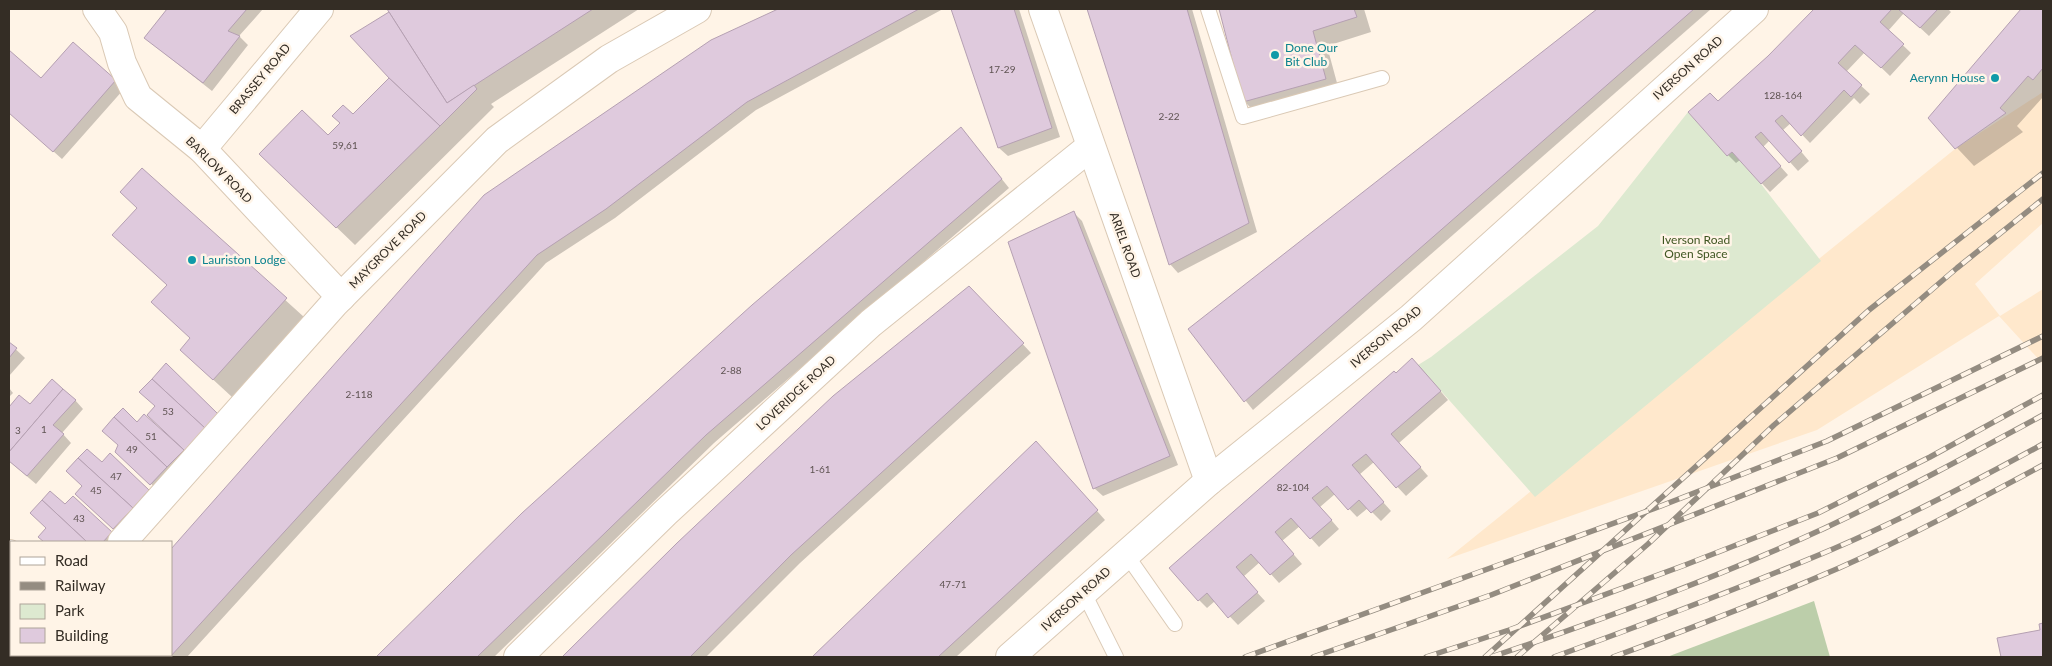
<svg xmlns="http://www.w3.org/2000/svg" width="2052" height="666" font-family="Lato,sans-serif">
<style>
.built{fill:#ffe8cc}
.green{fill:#dde9d0}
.forest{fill:#bcceaa}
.shadow{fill:#0003}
.building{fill:#dfcadd;stroke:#b5a0b2}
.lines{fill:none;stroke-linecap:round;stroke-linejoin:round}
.lane-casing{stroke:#dac9b5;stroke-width:16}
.street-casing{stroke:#dac9b5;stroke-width:30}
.secondary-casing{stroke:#dac9b5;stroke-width:30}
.lane{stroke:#fff;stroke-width:14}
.street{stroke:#fff;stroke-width:28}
.secondary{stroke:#fff;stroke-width:28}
.rail-casing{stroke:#948c81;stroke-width:5.5}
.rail{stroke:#fff4e7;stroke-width:4;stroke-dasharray:11;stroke-linecap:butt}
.culture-dot{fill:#0f9aa8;stroke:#fff4e7;stroke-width:2}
.labels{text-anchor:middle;stroke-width:5;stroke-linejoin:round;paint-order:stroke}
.number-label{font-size:10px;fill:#5f5453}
.culture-label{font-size:12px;fill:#0d838f;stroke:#fff4e7;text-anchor:start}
.street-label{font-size:12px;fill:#342d25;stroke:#fff4e7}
.park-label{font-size:12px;fill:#3f5521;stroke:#fff4e7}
</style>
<rect width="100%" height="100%" fill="#fff4e7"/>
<!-- built -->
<polygon class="built" points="2043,92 2043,223 1975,284 2000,316 2043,289 2043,364 1999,316 1817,430 1447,559 1955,149"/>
<!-- green -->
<polygon class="green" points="1688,112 1727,156 1732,152 1761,184 1821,261 1535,497 1418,365 1431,357 1598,226"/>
<!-- forest -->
<polygon class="forest" points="1814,601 1830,657 1667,657"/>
<!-- shadow -->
<g class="shadow">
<polygon points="168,9 263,9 239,36 248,45 212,91 145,38"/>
<polygon points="388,9 639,9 491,104 494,107 355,245 279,172 353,116 391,78 391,12"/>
<polygon points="781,9 943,9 756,110 615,218 546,263 187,657 74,657 76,655 171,655 711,41"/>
<polygon points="952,9 1019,9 1060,137 1008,156 999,148"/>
<polygon points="1088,9 1192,9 1257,232 1178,273 1170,264"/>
<polygon points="1220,9 1364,9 1371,32 1327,46 1340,94 1259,116 1244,101"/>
<polygon points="1599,9 1711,9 1253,410 1189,329"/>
<polygon points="1816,9 1948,9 1951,12 1929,36 1904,13 1888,31 1911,53 1890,76 1865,52 1846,72 1870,94 1860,104 1854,98 1810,143 1791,123 1783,130 1809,161 1798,171 1770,140 1763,147 1788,175 1770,192 1740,160 1736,163 1728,155 1718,102 1769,57"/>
<polygon points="2023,9 2043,9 2043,97 2017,126 2023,132 1974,166 1929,118"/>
<polygon points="9,51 41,79 115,81 124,89 62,159 9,112"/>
<polygon points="961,128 1009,188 714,443 494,657 378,657 523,514"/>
<polygon points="142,170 304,317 232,397 181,350 191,339 168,286 114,235 138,208"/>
<polygon points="1074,213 1082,221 1178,465 1103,496 1094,488"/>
<polygon points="978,296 1031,353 800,563 706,657 564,657 678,544"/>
<polygon points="9,343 25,358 9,376"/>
<polygon points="1421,368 1448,400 1399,443 1428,476 1406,496 1374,462 1359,475 1391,511 1381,521 1368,508 1357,517 1335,494 1320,507 1339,529 1319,547 1300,526 1282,541 1302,564 1279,583 1260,562 1243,577 1265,601 1238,625 1215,601 1207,608 1199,600 1396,375"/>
<polygon points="9,388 13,393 9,397"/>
<polygon points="19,397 30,406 75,400 83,409 62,433 71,443 36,484 9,461 9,409"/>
<polygon points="137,423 174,443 226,423 160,492 125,460"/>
<polygon points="1036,442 1105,520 956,657 814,657"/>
<polygon points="102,464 148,491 157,499 122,537 85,502"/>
<polygon points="73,497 111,533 119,542 45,542 40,537"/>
<polygon points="2041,625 2043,625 2043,657 2002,657 1999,639 2042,631"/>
</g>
<!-- building -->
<g class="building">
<polygon points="167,9 247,9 228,31 240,36 203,83 144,38"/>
<polygon points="387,9 593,9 447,103"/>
<polygon points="778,9 919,9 747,102 606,209 537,255 170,657 72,657 75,655 171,655 171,549 484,195 711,40"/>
<polygon points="951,9 1014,9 1052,128 998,148"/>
<polygon points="1087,9 1187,9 1249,223 1169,265"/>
<polygon points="1219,9 1354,9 1357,17 1313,31 1326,79 1243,102"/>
<polygon points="1597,9 1694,9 1244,402 1188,329"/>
<polygon points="1814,9 1892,9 1880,22 1904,44 1881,68 1855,45 1838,63 1862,85 1851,97 1844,90 1801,136 1782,115 1775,121 1802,151 1789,163 1761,132 1755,137 1781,166 1761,184 1732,152 1727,156 1688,112 1710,93 1718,101 1768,56"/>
<polygon points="1898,9 1938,9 1920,28"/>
<polygon points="2021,9 2043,9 2043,68 2033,80 2028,76 2000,108 2006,113 1955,149 1928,118"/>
<polygon points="389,12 447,103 474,85 477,89 440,126 389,78 350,36"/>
<polygon points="73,42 116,80 53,152 9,113 9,50 41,78"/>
<polygon points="389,78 440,126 336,228 259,154 302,110 328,135 340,123 332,116 343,105 353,114"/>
<polygon points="961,127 1002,179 706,435 477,657 376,657 522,513 752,305"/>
<polygon points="142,168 287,298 213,380 180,350 190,338 151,302 167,285 112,235 137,208 120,192"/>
<polygon points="1074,211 1170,456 1093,489 1008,242"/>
<polygon points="969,286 1024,343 791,555 690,657 562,657 677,543 833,396"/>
<polygon points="9,342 17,348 9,358"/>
<polygon points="1412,358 1441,391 1391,434 1421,467 1396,488 1366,454 1352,465 1384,502 1371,513 1359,500 1348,510 1327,486 1312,498 1332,520 1310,539 1291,518 1275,532 1294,554 1270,575 1251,554 1236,567 1258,592 1228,618 1207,593 1198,601 1169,568 1394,371 1396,373"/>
<polygon points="166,363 218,414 206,429 152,379"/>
<polygon points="52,379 63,389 9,452 9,407 19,395 30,404"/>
<polygon points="152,379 206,429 185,451 147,415 155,406 139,392"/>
<polygon points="63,389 76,400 53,425 64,434 27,476 9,461 9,452"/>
<polygon points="123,408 137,422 144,414 184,450 167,467 114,417"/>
<polygon points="114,417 167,467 150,485 115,452 118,445 102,431"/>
<polygon points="1036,441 1098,510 938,657 812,657"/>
<polygon points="87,449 102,462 110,453 149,490 133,508 78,458"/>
<polygon points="78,458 133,508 113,529 75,494 82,486 66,471"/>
<polygon points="50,491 65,504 73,496 112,532 103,542 87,542 42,500"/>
<polygon points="42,500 87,542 44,542 38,537 46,528 30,513"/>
<polygon points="2043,623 2043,657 2001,657 1997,638 2040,630 2039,624"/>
</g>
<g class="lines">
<!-- lane casing -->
<g class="lane-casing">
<g id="lane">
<polyline points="1208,9 1243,117 1382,78"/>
<polyline points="1126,554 1175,624"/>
<polyline points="1084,593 1116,657"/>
</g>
</g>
<!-- street casing -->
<g class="street-casing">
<g id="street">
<polyline points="97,9 113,32 122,63 138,97 202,149 341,297"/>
<polyline points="1043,9 1209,481"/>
<polyline points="202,149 319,9"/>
<polyline points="9,554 11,556"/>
<polyline points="518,657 665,513 871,323 1090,147"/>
</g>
</g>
<!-- secondary casing -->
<g class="secondary-casing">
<g id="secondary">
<polyline points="122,542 334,304 497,140 609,59 697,9"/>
<polyline points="17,657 19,655"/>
<polyline points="1010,657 1209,481 1411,318 1754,9"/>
</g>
</g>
<!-- lane -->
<use href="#lane" class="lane"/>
<!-- street -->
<use href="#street" class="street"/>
<!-- secondary -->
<use href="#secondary" class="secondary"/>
<!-- rail casing -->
<g class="rail-casing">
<g id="rail">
<polyline points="1245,657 1653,509 1827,441 2043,336"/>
<polyline points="1313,657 1491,595 1837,458 2043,358"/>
<polyline points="1426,657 1509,630 1685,565 1818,513 1930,457 2043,395"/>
<polyline points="1485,657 1869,310 2043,173"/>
<path d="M1491,657C1604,619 1717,578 1825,528C1899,493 1971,454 2043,415"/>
<polyline points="1517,657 1648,544 1774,425 1957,268 2043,199"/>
<path d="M1554,657C1647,623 1741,588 1833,549C1905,518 1974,482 2043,444"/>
<path d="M1613,657C1689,629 1765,600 1839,568C1909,537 1976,501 2043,465"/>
</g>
</g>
<!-- rail -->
<use href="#rail" class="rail"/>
</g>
<!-- markers -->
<g class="culture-dot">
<circle cx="1275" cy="55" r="5"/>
<circle cx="1995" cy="78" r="5"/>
<circle cx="192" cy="260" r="5"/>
</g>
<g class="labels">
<!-- number labels -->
<g class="number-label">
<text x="1002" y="73">17-29</text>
<text x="1783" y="99">128-164</text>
<text x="1169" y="120">2-22</text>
<text x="345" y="149">59,61</text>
<text x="731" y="374">2-88</text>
<text x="359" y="398">2-118</text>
<text x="168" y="415">53</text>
<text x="44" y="433">1</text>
<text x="18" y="434">3</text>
<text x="151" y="440">51</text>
<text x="132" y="453">49</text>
<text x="820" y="473">1-61</text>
<text x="116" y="480">47</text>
<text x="1293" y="491">82-104</text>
<text x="96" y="494">45</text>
<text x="79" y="522">43</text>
<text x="953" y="588">47-71</text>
</g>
<!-- culture labels -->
<g class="culture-label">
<text x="1285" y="52">Done Our<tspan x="1285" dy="14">Bit Club</tspan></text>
<text x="1985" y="82" text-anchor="end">Aerynn House</text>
<text x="202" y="264">Lauriston Lodge</text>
</g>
<!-- street labels -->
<g class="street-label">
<text transform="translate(1688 68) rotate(-42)" y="4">IVERSON ROAD</text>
<text transform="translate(260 79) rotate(-50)" y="4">BRASSEY ROAD</text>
<text transform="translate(219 170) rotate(45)" y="4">BARLOW ROAD</text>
<text transform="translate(1125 245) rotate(70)" y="4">ARIEL ROAD</text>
<text transform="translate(388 250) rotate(-45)" y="4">MAYGROVE ROAD</text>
<text transform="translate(1386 337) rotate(-40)" y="4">IVERSON ROAD</text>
<text transform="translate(796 393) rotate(-43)" y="4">LOVERIDGE ROAD</text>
<text transform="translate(1076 599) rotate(-42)" y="4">IVERSON ROAD</text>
</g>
<!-- park labels -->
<g class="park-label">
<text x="1696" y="244">Iverson Road<tspan x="1696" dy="14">Open Space</tspan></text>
</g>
</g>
<!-- border -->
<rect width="2052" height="666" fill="none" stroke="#342d25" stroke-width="20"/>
<!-- legend -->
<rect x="10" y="541" width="162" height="115" fill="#fff4e7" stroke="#aea499"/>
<rect x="20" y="557" width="25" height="8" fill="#ffffff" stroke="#aea499"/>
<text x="55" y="566" font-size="15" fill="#342d25">Road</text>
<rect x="20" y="582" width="25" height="8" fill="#948c81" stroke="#aea499"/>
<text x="55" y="591" font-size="15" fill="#342d25">Railway</text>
<rect x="20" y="604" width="25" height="15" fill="#dde9d0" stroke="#aea499"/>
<text x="55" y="616" font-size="15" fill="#342d25">Park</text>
<rect x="20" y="628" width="25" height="15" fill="#dfcadd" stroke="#aea499"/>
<text x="55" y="641" font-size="15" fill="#342d25">Building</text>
</svg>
